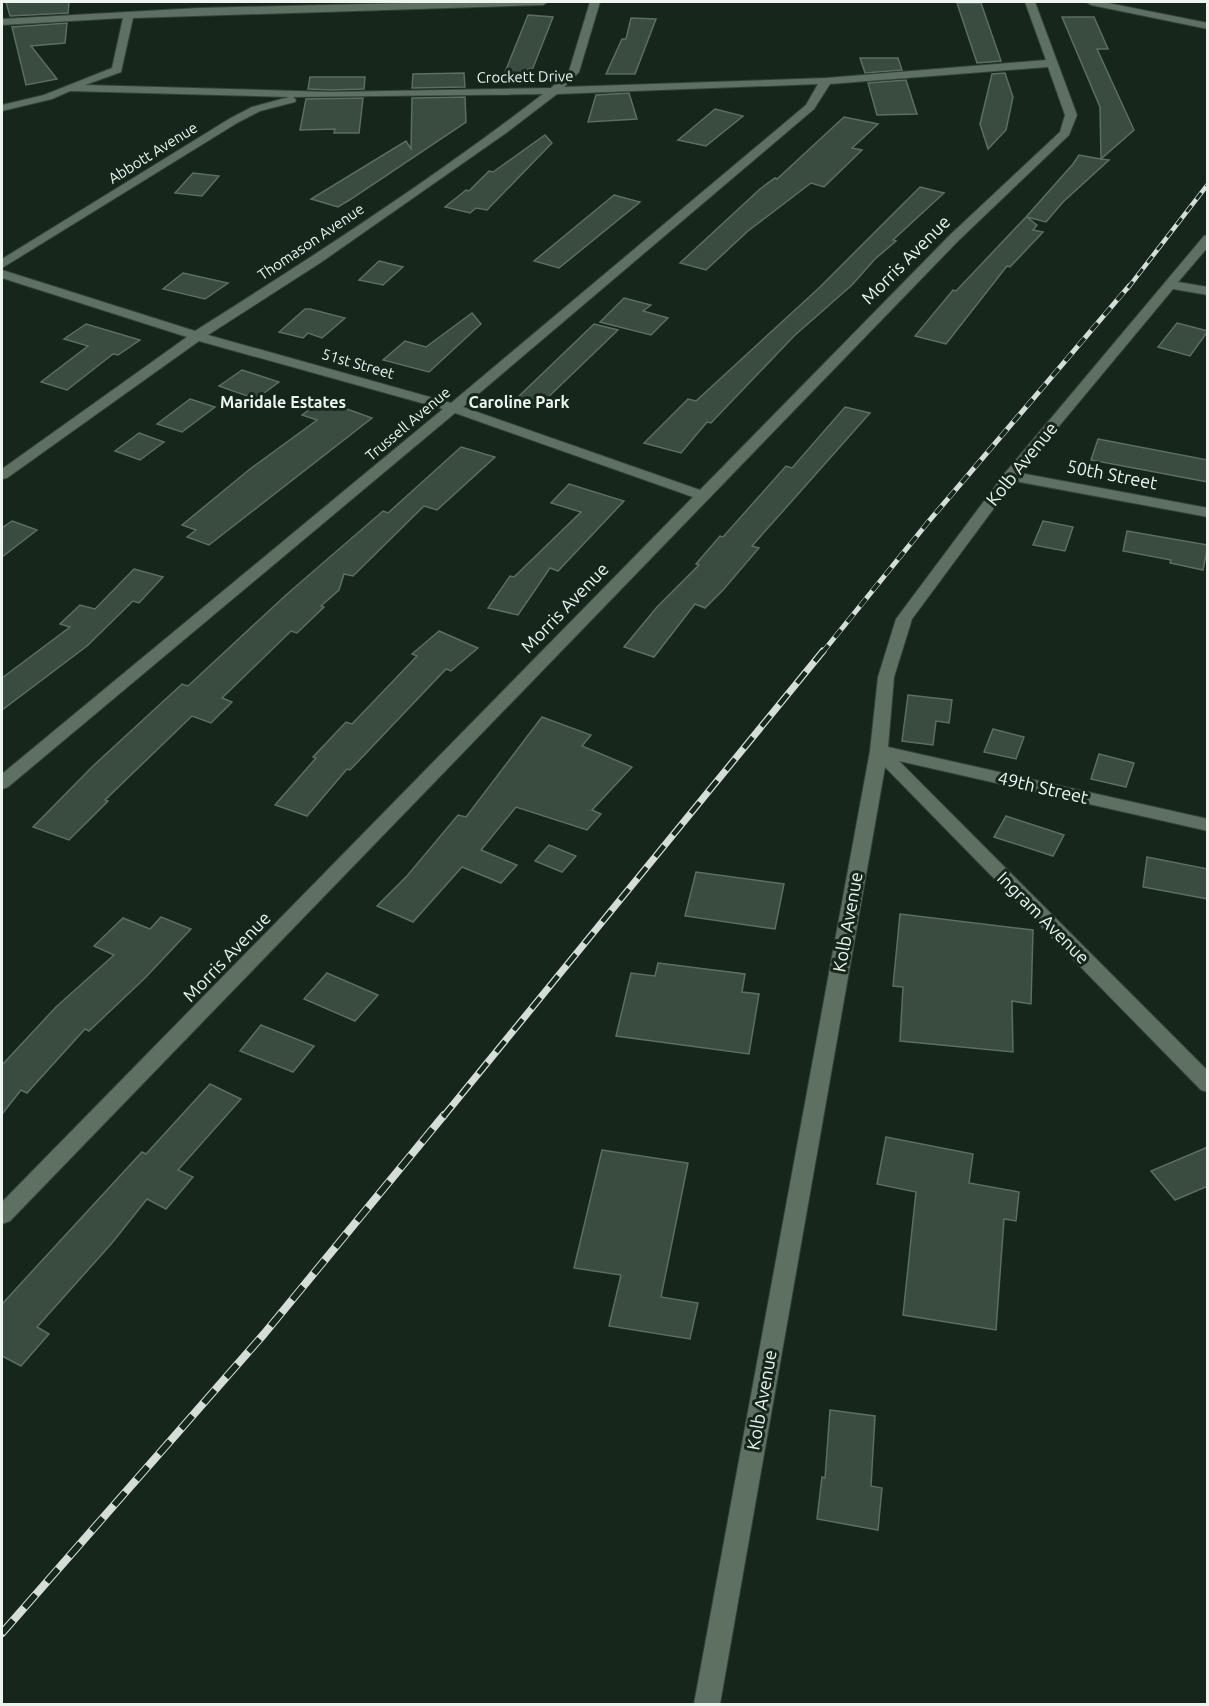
<svg xmlns="http://www.w3.org/2000/svg" width="1209" height="1706" font-family="Ubuntu,sans-serif">
<style>
.building{fill:#3a4b3f;stroke:#5b6e60;stroke-width:1.5}
.lines{fill:none;stroke-linecap:round;stroke-linejoin:round}
.minor-casing{stroke:#354239;stroke-width:2}
.minor{fill:#5d7062;fill-rule:evenodd}
.rail-far3-casing{stroke:#d4ded6;stroke-width:4.5}
.rail-far2-casing{stroke:#d4ded6;stroke-width:5}
.rail-far1-casing{stroke:#d4ded6;stroke-width:7}
.rail-casing{stroke:#d4ded6;stroke-width:8}
.rail-far3{stroke:#16261b;stroke-width:3;stroke-dasharray:8;stroke-linecap:butt}
.rail-far2{stroke:#16261b;stroke-width:4;stroke-dasharray:10;stroke-linecap:butt}
.rail-far1{stroke:#16261b;stroke-width:4.5;stroke-dasharray:14;stroke-linecap:butt}
.rail{stroke:#16261b;stroke-width:6;stroke-dasharray:17;stroke-linecap:butt}
.labels{text-anchor:middle;stroke-width:6;stroke-linejoin:round;paint-order:stroke}
.far-street-label{font-size:15px;fill:#ecf6ee;stroke:#16261b}
.far-neighbourhood-label{font-size:16px;font-weight:bold;fill:#ecf6ee;stroke:#16261b}
.street-label{font-size:18px;fill:#ecf6ee;stroke:#16261b}
</style>
<rect width="100%" height="100%" fill="#16261b"/>
<!-- building -->
<g class="building">
<polygon points="6,2 69,2 68,13 10,16"/>
<polygon points="957,3 981,3 1001,61 977,63"/>
<polygon points="528,15 553,17 533,68 503,77"/>
<polygon points="1062,17 1094,17 1108,49 1097,49 1134,130 1101,159 1109,160 1063,202 1046,222 1027,217 1037,225 1033,230 1043,232 1010,267 1007,266 946,344 915,336 953,290 956,291 1026,217 1073,164 1079,155 1101,159 1100,107"/>
<polygon points="631,18 656,19 635,74 606,74 622,39 626,39"/>
<polygon points="67,23 65,43 31,46 57,79 26,85 12,27"/>
<polygon points="860,58 898,58 902,70 865,73"/>
<polygon points="464,73 465,87 412,88 413,74"/>
<polygon points="1005,73 1013,97 1006,130 988,149 980,124 992,74"/>
<polygon points="310,77 365,77 364,89 331,90 308,89"/>
<polygon points="906,80 917,114 877,115 868,83"/>
<polygon points="629,93 637,119 588,122 596,95"/>
<polygon points="465,97 466,122 351,199 338,207 311,199 406,141 411,149 412,98"/>
<polygon points="363,98 359,133 334,133 335,129 300,130 306,99"/>
<polygon points="715,109 743,116 706,146 678,140"/>
<polygon points="844,117 878,124 852,148 862,150 824,187 811,183 748,231 706,270 680,263 760,189 775,178 777,179"/>
<polygon points="545,135 552,143 487,210 476,208 470,213 445,207 466,190 469,191 489,171 493,172"/>
<polygon points="193,173 219,176 202,196 175,193"/>
<polygon points="920,187 944,193 893,240 896,241 875,259 852,285 794,336 711,423 707,422 681,453 644,443 688,399 696,401 820,287"/>
<polygon points="614,195 640,202 559,268 534,261"/>
<polygon points="379,261 403,267 383,285 359,280"/>
<polygon points="183,273 228,283 205,299 163,289"/>
<polygon points="624,298 651,305 643,311 668,318 651,335 600,322"/>
<polygon points="305,309 310,309 345,318 322,338 308,333 303,338 279,332"/>
<polygon points="472,313 481,324 429,372 383,360 405,341 426,347"/>
<polygon points="1177,323 1208,331 1190,356 1158,347"/>
<polygon points="86,324 140,340 118,355 113,354 67,390 41,382 88,346 64,339"/>
<polygon points="594,324 618,330 537,408 514,401"/>
<polygon points="242,370 279,382 256,399 219,386"/>
<polygon points="190,399 215,407 182,432 157,424"/>
<polygon points="322,400 372,418 209,545 187,537 196,530 182,525 250,469 317,420 302,415"/>
<polygon points="845,407 870,413 752,546 759,548 723,590 705,608 695,604 654,657 624,647 657,607 699,565 696,564 720,536 723,537 786,466 792,468"/>
<polygon points="139,433 164,442 140,460 115,451"/>
<polygon points="1098,439 1208,460 1208,482 1091,460"/>
<polygon points="461,447 495,457 437,510 424,506 353,576 344,574 339,590 321,606 324,607 297,633 291,631 222,698 232,702 211,723 192,716 105,800 108,801 69,840 33,827 93,766 182,684 188,686 286,595 383,511 388,513"/>
<polygon points="569,484 624,501 558,571 550,568 518,615 488,608 510,576 514,577 581,512 551,503"/>
<polygon points="12,521 37,530 2,557 2,528"/>
<polygon points="1043,521 1073,527 1065,551 1033,545"/>
<polygon points="1127,531 1208,545 1203,570 1170,563 1171,560 1123,551"/>
<polygon points="134,569 163,577 139,603 133,601 87,646 2,710 2,678 70,627 60,624 80,605 95,609"/>
<polygon points="439,631 478,648 451,671 446,669 350,770 347,769 307,816 275,805 316,758 313,757 346,722 352,724 417,656 412,654"/>
<polygon points="908,695 952,700 949,723 936,721 933,745 902,741"/>
<polygon points="542,717 591,735 582,746 632,767 592,810 601,814 587,830 516,807 481,850 517,865 501,883 462,867 413,922 377,906 407,876 458,815 466,817"/>
<polygon points="993,729 1024,737 1016,759 984,752"/>
<polygon points="1099,754 1134,763 1126,787 1091,779"/>
<polygon points="1006,816 1064,835 1053,856 994,837"/>
<polygon points="549,845 576,856 562,872 535,861"/>
<polygon points="1147,857 1208,869 1208,899 1143,887"/>
<polygon points="696,872 784,884 775,929 685,916"/>
<polygon points="900,914 1033,930 1031,1004 1012,1001 1013,1052 900,1041 903,987 893,986"/>
<polygon points="161,917 191,929 145,978 89,1031 85,1029 27,1093 21,1090 2,1114 2,1065 56,1007 114,955 94,946 123,918 150,929"/>
<polygon points="658,963 745,974 742,992 759,994 749,1054 616,1036 631,973 655,976"/>
<polygon points="327,973 378,995 355,1021 304,999"/>
<polygon points="261,1025 314,1046 293,1072 240,1051"/>
<polygon points="210,1084 241,1099 178,1170 193,1177 166,1209 147,1199 112,1243 37,1327 49,1334 21,1366 2,1356 2,1304 142,1152 146,1154"/>
<polygon points="886,1137 973,1154 969,1183 1019,1192 1016,1221 1004,1219 996,1330 903,1315 916,1192 877,1184"/>
<polygon points="1208,1147 1208,1186 1175,1200 1151,1171"/>
<polygon points="602,1150 688,1163 661,1297 698,1303 690,1339 609,1326 621,1275 574,1268"/>
<polygon points="830,1410 875,1416 871,1486 882,1488 878,1530 817,1519 822,1477 825,1478"/>
</g>
<g class="lines">
<!-- minor casing -->
<g class="minor-casing">
<g id="minor">
<path d="M447,2H548L543,5L133,18L121,72L85,85L331,92L551,88L569,71L590,2H600L579,72L564,87L826,78L1046,60L1025,2H1035L1077,115L1069,135L958,241L10,1221L2,1224V1202L693,497L455,413L8,787L2,789V774L443,409L199,341L7,478L2,479V469L187,337L2,278V270L195,331C314,256 431,180 543,94L293,97L296,100L295,102L260,111L237,123L2,268V259L229,119L252,107L289,97L70,91L52,99L2,111V105L44,95L112,68L123,18L2,25V19L199,8ZM1048,67L1065,115L1060,132L950,235L700,490L463,407L814,109L830,84ZM818,84L806,105L451,403L208,335L320,263L506,133L557,94Z"/>
<polygon points="1086,2 1103,2 1208,23 1208,29 1091,5"/>
<polygon points="1208,235 1208,247 1178,282 1208,287 1208,295 1173,289 1020,473 1208,508 1208,517 1014,481 912,619 894,677 888,747 1208,819 1208,831 899,761 1208,1071 1208,1092 1201,1090 885,767 720,1704 694,1704 870,751 878,677 896,619 1005,473 1204,236"/>
</g>
</g>
<!-- minor -->
<use href="#minor" class="minor"/>
<!-- rail-far3 casing -->
<g class="rail-far3-casing">
<polyline id="rail-far3" points="1128,288 1208,184"/>
</g>
<!-- rail-far2 casing -->
<g class="rail-far2-casing">
<polyline id="rail-far2" points="822,653 929,521 1129,286"/>
</g>
<!-- rail-far1 casing -->
<g class="rail-far1-casing">
<polyline id="rail-far1" points="443,1117 823,651"/>
</g>
<!-- rail casing -->
<g class="rail-casing">
<polyline id="rail" points="2,1633 264,1334 444,1115"/>
</g>
<!-- rail-far3 -->
<use href="#rail-far3" class="rail-far3"/>
<!-- rail-far2 -->
<use href="#rail-far2" class="rail-far2"/>
<!-- rail-far1 -->
<use href="#rail-far1" class="rail-far1"/>
<!-- rail -->
<use href="#rail" class="rail"/>
</g>
<g class="labels">
<!-- far-street labels -->
<g class="far-street-label">
<text transform="translate(525 77) rotate(-1)" y="5">Crockett Drive</text>
<text transform="translate(153 153) rotate(-32)" y="5">Abbott Avenue</text>
<text transform="translate(311 242) rotate(-34)" y="5">Thomason Avenue</text>
<text transform="translate(358 364) rotate(16)" y="5">51st Street</text>
<text transform="translate(408 424) rotate(-40)" y="5">Trussell Avenue</text>
</g>
<!-- far-neighbourhood labels -->
<g class="far-neighbourhood-label">
<text x="283" y="408">Maridale Estates</text>
<text x="519" y="408">Caroline Park</text>
</g>
<!-- street labels -->
<g class="street-label">
<text transform="translate(906 260) rotate(-45)" y="6">Morris Avenue</text>
<text transform="translate(1022 464) rotate(-51)" y="6">Kolb Avenue</text>
<text transform="translate(1112 475) rotate(11)" y="6">50th Street</text>
<text transform="translate(565 608) rotate(-46)" y="6">Morris Avenue</text>
<text transform="translate(1043 788) rotate(13)" y="6">49th Street</text>
<text transform="translate(1043 918) rotate(45)" y="6">Ingram Avenue</text>
<text transform="translate(848 922) rotate(-80)" y="6">Kolb Avenue</text>
<text transform="translate(227 957) rotate(-46)" y="6">Morris Avenue</text>
<text transform="translate(762 1400) rotate(-80)" y="6">Kolb Avenue</text>
</g>
</g>
<!-- border -->
<rect width="1209" height="1706" fill="none" stroke="#ecf6ee" stroke-width="6"/>
</svg>
